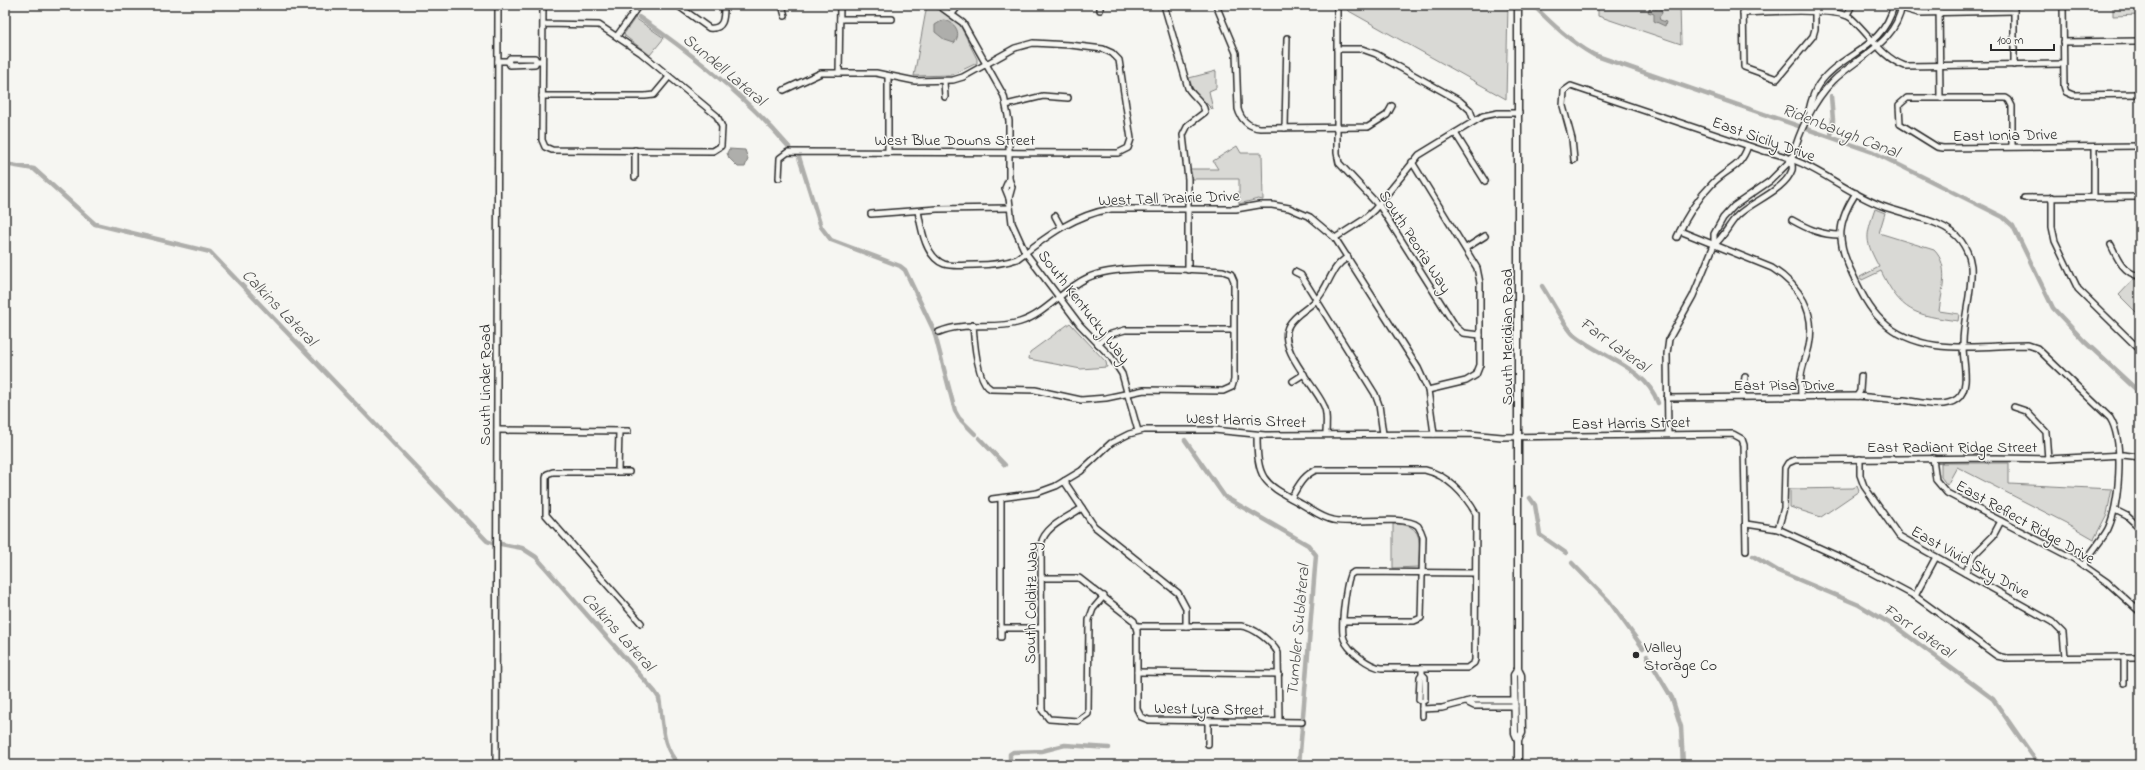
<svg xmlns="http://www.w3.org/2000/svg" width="2145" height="770" font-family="'Indie Flower',sans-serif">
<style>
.green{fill:#d9d9d5;stroke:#828280}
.water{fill:#aeaeab;stroke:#7a7a78}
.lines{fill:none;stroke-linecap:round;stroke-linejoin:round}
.canal{stroke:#aeaeab;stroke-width:4.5}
.minor-casing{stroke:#2b2b2b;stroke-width:8}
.major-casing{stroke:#2b2b2b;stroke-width:9}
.minor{stroke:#f6f6f2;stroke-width:5}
.major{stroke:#f6f6f2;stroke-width:6}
.poi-dot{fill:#2b2b2b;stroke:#f6f6f2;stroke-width:1.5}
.labels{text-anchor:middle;stroke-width:3;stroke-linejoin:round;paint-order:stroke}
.street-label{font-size:16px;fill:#2b2b2b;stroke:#f6f6f2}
.poi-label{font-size:16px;fill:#2b2b2b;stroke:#f6f6f2;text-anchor:start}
.water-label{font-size:17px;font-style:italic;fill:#525251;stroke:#f6f6f2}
</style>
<rect width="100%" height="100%" fill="#f6f6f2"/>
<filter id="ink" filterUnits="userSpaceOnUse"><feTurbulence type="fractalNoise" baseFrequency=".025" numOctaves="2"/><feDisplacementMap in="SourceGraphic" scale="8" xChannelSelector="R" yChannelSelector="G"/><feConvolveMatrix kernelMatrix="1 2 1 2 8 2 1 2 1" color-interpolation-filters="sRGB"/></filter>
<g filter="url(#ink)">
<!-- green -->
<g class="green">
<polygon points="927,5 932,5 959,23 977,59 977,63 952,75 914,76"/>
<polygon points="1348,5 1508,5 1506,99 1347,10"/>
<polygon points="1598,5 1680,5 1681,44 1598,16"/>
<polygon points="2113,5 2140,5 2140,15 2113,16"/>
<polygon points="635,18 664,38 650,55 625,36 624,34"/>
<polygon points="1216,71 1216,88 1209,91 1213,110 1193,90 1189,78"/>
<polygon points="1237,146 1241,153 1262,153 1263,200 1258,199 1239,204 1239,179 1193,179 1190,169 1218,169 1213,161"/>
<path d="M1875,209L1885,213L1879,233L1934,250C1950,266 1942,290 1939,311L1959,314L1958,321C1914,315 1901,312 1881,271L1862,280L1860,277L1879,267C1865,240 1865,238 1875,209Z"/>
<polygon points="2134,279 2140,280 2140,316 2119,295"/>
<polygon points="1070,323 1106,362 1107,367 1081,369 1029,359 1030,352"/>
<polygon points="2009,463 2009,484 2112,489 2107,514 2094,539 2066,523 1957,467 1947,485 1941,477 1941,463"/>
<polygon points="1857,486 1859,491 1821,517 1790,507 1790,489 1853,488"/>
<path d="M1393,524C1425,524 1419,542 1419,567L1393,568Z"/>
</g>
<!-- water -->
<g class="water">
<polygon points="1650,5 1653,5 1655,9 1659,8 1658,5 1663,5 1661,9 1662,13 1659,17 1660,20 1666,22 1665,26 1654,21 1654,14 1648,12"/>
<path d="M943,20C954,21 963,33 954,43L945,40L935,32V25Z"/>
<polygon points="729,149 745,150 748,159 745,167 738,167 729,158 727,153"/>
</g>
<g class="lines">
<!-- canal -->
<g class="canal">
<polyline points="623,5 628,8"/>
<path d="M1533,5C1552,24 1571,42 1594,55L1873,152L2003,217L2013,226L2053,308L2084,341L2140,393"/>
<path d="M639,17C693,54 746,97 789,147"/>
<polyline points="1831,136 1833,120 1831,96"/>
<polyline points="799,157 821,227 831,240 900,266 905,270 934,331 955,411 959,418 975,434"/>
<polyline points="5,164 34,169 95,224 210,252 487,541 492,543"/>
<path d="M1542,286C1550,298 1565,327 1574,335C1602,358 1646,367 1658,403"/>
<polyline points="979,438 1005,465"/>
<polyline points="1185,440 1225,497 1308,545 1316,555 1299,765"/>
<polyline points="1530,498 1535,505 1540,535 1566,553"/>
<path d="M501,544L522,548L536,557L655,692L659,698C663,721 661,749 680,765"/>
<polyline points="1753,556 1778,571 1859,605 1896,627 1993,699 2039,765"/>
<polyline points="1572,563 1609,601 1643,648"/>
<polyline points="1647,656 1672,698 1681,727 1683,765"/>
<polyline points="1010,765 1010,754 1013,752 1042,751 1065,745 1109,748"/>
</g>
<!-- minor casing -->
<g class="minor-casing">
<g id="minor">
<path d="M677,5L709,28C725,30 724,16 724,5"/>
<polyline points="782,5 785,16"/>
<polyline points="938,5 963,23 1004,96 1009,121 1009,179 1012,187 1009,198"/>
<polyline points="1100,5 1100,10"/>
<path d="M1164,5L1188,88C1192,96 1204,102 1205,112L1188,125L1183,135L1188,179V270"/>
<path d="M1216,5L1236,53L1238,109C1241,120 1249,127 1260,128L1368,127L1387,115L1392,106"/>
<polyline points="1743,5 1744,67 1777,79 1813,36 1815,29 1815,12"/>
<polyline points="1939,5 1940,98"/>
<polyline points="2014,5 2014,65"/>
<polyline points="2063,5 2064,86 2066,92 2073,95 2140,94"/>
<polyline points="1894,6 1919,13 2014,11"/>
<polyline points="1337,7 1337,153 1339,163 1381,208 1456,327 1463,333 1480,335"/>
<path d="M1743,13C1764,12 1837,7 1851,18C1870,35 1881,57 1905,66L2063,64"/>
<polyline points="952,14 959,5"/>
<polyline points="1847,15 1852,5"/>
<polyline points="840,19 892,19"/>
<polyline points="543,24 599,25 641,53 717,116 722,127 721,146 713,151 552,150 545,147 542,140 543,5"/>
<polyline points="617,36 639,5"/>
<polyline points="2063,42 2140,41"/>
<polyline points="1337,49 1362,49 1376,54 1460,101 1470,110 1474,121"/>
<polyline points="498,61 508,61 510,58 535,58 536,61 542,61"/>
<polyline points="508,61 510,65 535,64 536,61"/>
<polyline points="839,73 840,5"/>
<polyline points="944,81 945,97"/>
<polyline points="542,96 645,96 654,95 669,77"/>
<polyline points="1006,105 1043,96 1068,98"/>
<path d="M1809,110C1811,101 1814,91 1819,84C1842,52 1883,50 1894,5"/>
<polyline points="1285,128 1287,38"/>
<polyline points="1455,133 1485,181"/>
<polyline points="2012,147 2012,106 2009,100 2006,98 1907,98 1899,105 1900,124 1937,147 1943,148 2140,146"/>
<polyline points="2094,147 2094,197"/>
<polyline points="888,152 888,76"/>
<path d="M1574,160L1572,139L1563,106L1564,91L1571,86L1764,151C1812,160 1840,190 1882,206C1905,215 1946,220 1961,241C1966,248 1970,257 1971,266C1973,293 1962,320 1963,347C1963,362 1971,389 1957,399C1944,409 1919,402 1904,400"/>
<polyline points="1412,162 1477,268 1480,283 1480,365 1476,375 1466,381 1428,390"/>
<polyline points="635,177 635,150"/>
<polyline points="779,178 780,158 788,152 1118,153 1128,148 1131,139 1119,60 1112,53 1103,49 1070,45 1033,43 1015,48 963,77 953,80 915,81 876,73 821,73 784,90"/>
<polyline points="1009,179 1005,188 1009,198 1012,223 1025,252 1080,325 1111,357 1122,374 1138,431"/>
<path d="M1856,193C1837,222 1836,241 1852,273C1860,290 1868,308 1882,321C1920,358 1981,345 2028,345L2037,348L2110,418C2125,442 2119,505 2108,529C2101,542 2090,552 2084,565"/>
<polyline points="2052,197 2052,227 2055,241 2078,289 2140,350"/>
<polyline points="2024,198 2140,197"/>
<path d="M918,211C921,227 925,257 944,264C953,267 965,265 975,265C990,265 1003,264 1017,259C1046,237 1074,215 1111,209H1236L1259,205H1272L1289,208L1310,217L1335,238L1418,368L1428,390L1434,434"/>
<polyline points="871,214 937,209 1010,208"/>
<polyline points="1055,216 1061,227"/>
<path d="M1792,220C1808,229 1821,235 1840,235"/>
<path d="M1680,231L1772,268C1800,286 1816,312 1809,346C1807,356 1802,365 1801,376C1800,383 1801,390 1801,397"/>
<path d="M1677,237C1686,217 1697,199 1713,183C1729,167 1740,169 1748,146"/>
<polyline points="1335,238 1363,220 1374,210 1419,155 1483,116 1498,113 1519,113"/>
<path d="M1714,245C1724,237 1729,224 1738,215C1753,201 1785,190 1792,170C1793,167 1791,162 1792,158C1799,132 1813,101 1833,81C1858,56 1896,44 1902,5"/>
<path d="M2111,245C2117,258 2124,274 2140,276"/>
<polyline points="1466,248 1485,236"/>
<polyline points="1295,272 1301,275 1375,394 1379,405 1383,434"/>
<path d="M939,332C965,321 994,330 1020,322C1046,314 1063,289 1087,278C1117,263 1187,270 1223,271L1231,274L1234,281V380L1232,387L1223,391L1144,390L1106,398L1081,400L1035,390L991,389C977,383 974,340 973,325"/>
<polyline points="1098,344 1108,335 1125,330 1233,330"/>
<polyline points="1293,381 1304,374"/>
<polyline points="1742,396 1745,377"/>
<polyline points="1857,396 1860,391 1861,376"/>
<polyline points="1667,398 1857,396 1900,400"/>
<polyline points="2014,407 2026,411 2046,432 2048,459"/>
<polyline points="497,430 628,431"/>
<path d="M1326,434C1326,425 1328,415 1324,406C1315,385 1276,348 1289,325C1296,313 1310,308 1318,298C1331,282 1330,268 1348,257"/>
<polyline points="1668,434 1667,354 1669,339 1693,296 1714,245 1714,234 1723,218 1734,206 1770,181 1792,159"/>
<path d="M1257,435C1257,482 1264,483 1303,505C1312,510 1322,518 1333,520C1352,525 1404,514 1418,526C1420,529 1422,534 1423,537L1421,618L1414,621H1343"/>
<polyline points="1933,458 1936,480 1947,493 2074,559 2107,582 2140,612"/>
<polyline points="1860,459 1860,475 1864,486 1899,536 2052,622 2063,633 2065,657"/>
<polyline points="618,471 619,431"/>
<polyline points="629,472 553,472 547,474 546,478 546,515 641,623"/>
<polyline points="1064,481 1094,526 1178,593 1186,608 1186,626"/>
<path d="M1291,498C1298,487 1303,475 1316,470H1425C1447,475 1465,494 1476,514L1475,660L1474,663L1467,668H1382C1370,667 1348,651 1344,639C1340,629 1346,585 1350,575L1354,572L1475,573"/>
<polyline points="992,499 1037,493 1056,486 1081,471 1111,443 1129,434 1144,430 1214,430 1265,435 1470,434 1502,437 1733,434 1742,439 1744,445 1746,551"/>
<path d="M1082,508C1067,518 1045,526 1041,544L1042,710L1049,719L1078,721L1088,714L1089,620L1093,609L1104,596"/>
<polyline points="2115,510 2127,516 2140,528"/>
<polyline points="1746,524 1778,529 1857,565 1915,596 1997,656 2006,658 2140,657"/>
<polyline points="1778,529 1784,508 1785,468 1788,463 1795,460 1996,458 2048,459 2123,455 2140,457"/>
<polyline points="1965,573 1975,554 1993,536 2001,521"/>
<polyline points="1041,578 1079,578 1134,621 1137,631 1137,709 1141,717 1149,720 1302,722"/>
<polyline points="1915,596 1936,557"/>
<path d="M1136,626H1241C1254,627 1272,642 1278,653L1279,721"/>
<polyline points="1001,628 1041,628"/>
<polyline points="1001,637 1001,498"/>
<polyline points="2124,657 2124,683"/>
<polyline points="1422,668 1422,674 1420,677 1419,700 1422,702 1425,700 1425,677 1422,674"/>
<polyline points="1137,672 1279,674"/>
<polyline points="1466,702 1474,706 1515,706"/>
<polyline points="1422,705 1422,716"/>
<polyline points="1422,709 1442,708 1473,700 1515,700"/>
<polyline points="1208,744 1208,721"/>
<polyline points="496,765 498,5"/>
</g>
</g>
<!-- major casing -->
<g class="major-casing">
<g id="major">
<polyline points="1518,669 1514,675 1515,733 1518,740 1518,765"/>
<polyline points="1518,740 1522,733 1521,675 1518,669 1518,5"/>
</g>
</g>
<!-- minor -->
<use href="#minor" class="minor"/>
<!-- major -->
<use href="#major" class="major"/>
</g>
</g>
<!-- markers -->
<circle class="poi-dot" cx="1636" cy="655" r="4"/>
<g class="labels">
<!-- street labels -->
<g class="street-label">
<text transform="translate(2005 134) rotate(-1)" y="6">East Ionia Drive</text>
<text transform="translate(1764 138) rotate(19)" y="6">East Sicily Drive</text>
<text x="955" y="145">West Blue Downs Street</text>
<text transform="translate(1169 197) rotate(-2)" y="6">West Tall Prairie Drive</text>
<text transform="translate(1416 241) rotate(57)" y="6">South Peoria Way</text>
<text transform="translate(1085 306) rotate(52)" y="6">South Kentucky Way</text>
<text transform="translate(1506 337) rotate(-90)" y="6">South Meridian Road</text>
<text x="1784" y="390">East Pisa Drive</text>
<text transform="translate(484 385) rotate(-90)" y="6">South Linder Road</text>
<text transform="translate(1246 419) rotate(2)" y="6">West Harris Street</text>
<text transform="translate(1631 422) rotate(-1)" y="6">East Harris Street</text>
<text x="1952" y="452">East Radiant Ridge Street</text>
<text transform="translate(2026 521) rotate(29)" y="6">East Reflect Ridge Drive</text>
<text transform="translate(1971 561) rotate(29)" y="6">East Vivid Sky Drive</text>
<text transform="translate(1030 603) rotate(-89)" y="6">South Colditz Way</text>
<text transform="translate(1209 708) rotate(1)" y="6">West Lyra Street</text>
</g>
<!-- poi labels -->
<g class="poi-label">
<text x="1644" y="652">Valley<tspan x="1644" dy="18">Storage Co</tspan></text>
</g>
<!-- water labels -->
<g class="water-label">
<text transform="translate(725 69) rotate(40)" y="6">Sundell Lateral</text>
<text transform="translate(1841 130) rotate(21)" y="6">Ridenbaugh Canal</text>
<text transform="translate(280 307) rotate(46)" y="6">Calkins Lateral</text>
<text transform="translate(1615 344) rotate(36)" y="6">Farr Lateral</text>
<text transform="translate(1297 630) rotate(-85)" y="6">Tumbler Sublateral</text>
<text transform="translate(1919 630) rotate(35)" y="6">Farr Lateral</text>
<text transform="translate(619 631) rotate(48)" y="6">Calkins Lateral</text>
</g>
</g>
<!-- margin -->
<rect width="2145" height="770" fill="none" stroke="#f6f6f2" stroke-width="20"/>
<rect x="10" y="10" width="2125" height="750" fill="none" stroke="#2b2b2b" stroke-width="1.5" filter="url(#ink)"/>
<!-- scale -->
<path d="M1991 44v6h63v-6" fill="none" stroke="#2b2b2b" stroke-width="2"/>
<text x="1997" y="44" font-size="12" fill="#2b2b2b" stroke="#f6f6f2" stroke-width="3" paint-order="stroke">100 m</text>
</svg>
